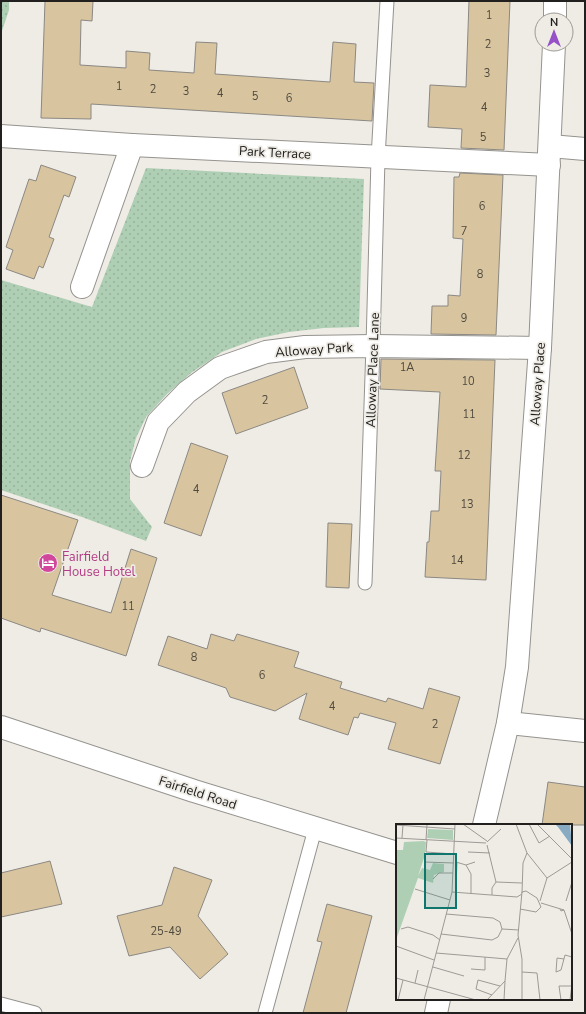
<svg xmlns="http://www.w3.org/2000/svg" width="586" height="1014" font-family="'Nunito Sans',sans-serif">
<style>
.grass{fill:url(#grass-dots)}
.building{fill:#d8c5a0;stroke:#8b8883}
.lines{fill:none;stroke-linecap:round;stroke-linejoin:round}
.service-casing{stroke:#95938e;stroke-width:15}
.minor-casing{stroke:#95938e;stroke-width:24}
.primary-casing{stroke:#95938e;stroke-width:24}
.service{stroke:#fff;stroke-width:13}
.minor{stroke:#fff;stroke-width:22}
.primary{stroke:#fff;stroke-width:22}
.labels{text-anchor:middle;stroke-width:3.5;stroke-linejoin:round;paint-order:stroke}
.number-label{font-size:11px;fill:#4f493e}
.street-label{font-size:13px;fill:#21201e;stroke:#efece6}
.hotel-label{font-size:13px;fill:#b23c85;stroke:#efece6;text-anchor:start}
.inset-road{fill:none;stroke:#9d9a96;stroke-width:1}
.view{fill:#0f766e;fill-opacity:0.15;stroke:#0f766e;stroke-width:2}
.inset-edge{fill:none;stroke:#21201e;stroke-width:2}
</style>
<defs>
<pattern id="grass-dots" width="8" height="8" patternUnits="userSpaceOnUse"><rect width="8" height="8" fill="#afcfb4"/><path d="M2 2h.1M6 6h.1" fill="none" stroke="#96b19a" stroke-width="1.8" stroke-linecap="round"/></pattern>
</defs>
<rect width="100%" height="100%" fill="#efece6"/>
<!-- grass -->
<g class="grass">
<polygon points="1,1 9,1 9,10 1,34"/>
<polygon points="146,168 364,179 359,327 324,328 289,332 256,339 222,352 191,373 167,394 146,417 136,438 130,461 130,499 152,527 146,541 82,517 1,490 1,280 92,307"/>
</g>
<!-- building -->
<g class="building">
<polygon points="45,1 93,1 92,21 81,20 80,65 126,68 126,51 150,53 149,70 194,73 196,42 217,43 215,74 330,82 333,42 356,44 354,82 374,83 372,121 91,104 91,119 41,118"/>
<polygon points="469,1 510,1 504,150 461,148 462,129 428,127 430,85 466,87"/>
<polygon points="41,165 76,177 69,197 64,195 49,237 54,239 43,268 39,266 34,279 6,269 13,250 6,247 29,179 36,181"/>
<polygon points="460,173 503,175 496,335 431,334 432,306 448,306 448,295 460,296 463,239 453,238 454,177 459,177"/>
<polygon points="381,359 495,360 486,580 425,577 427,542 429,542 431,511 439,511 441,471 435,471 440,392 380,389"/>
<polygon points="294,367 308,408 236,434 222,393"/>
<polygon points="191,443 228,456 201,536 164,523"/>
<polygon points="1,495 78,520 52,595 111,613 131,549 157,558 126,656 41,628 40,632 1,618"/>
<polygon points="328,523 352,524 349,588 326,587"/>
<polygon points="211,634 234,641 237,634 299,652 294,667 342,682 340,688 386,702 388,698 423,709 429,688 460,697 440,764 388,749 396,723 360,713 358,718 354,717 348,735 299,719 307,693 275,711 230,697 226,688 158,665 168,636 207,649"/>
<polygon points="548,782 585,787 585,825 542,825"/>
<polygon points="50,861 62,904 1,917 1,873"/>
<polygon points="174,867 212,880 198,916 228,954 200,979 170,947 129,956 117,916 162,905"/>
<polygon points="327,904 372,916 346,1013 303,1013 322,942 317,941"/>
</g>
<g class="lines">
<!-- service casing -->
<g class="service-casing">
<g id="service">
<polyline points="365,583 373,346 378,158 387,1"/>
<polyline points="1,1004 35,1013"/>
<polyline points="265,1013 315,829"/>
</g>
</g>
<!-- minor casing -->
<g class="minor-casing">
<g id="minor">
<polyline points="1,136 132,145 549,165"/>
<polyline points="550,146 585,149"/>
<polyline points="82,287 132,145"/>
<polyline points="142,466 158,422 187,392 220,368 266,352 305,347 373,346 540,348"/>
<polyline points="1,727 194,791 397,853"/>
</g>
</g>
<!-- primary casing -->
<g class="primary-casing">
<g id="primary">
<polyline points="555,20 555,1"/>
<polyline points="508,723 585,731"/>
<polyline points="484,825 508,723 517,667 540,348 554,44"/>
<polyline points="436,1013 439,999"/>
</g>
</g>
<!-- service -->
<use href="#service" class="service"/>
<!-- minor -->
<use href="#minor" class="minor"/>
<!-- primary -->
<use href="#primary" class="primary"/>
</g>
<!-- icons -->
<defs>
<g id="hotel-disc" transform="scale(1)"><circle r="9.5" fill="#d1479c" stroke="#efece6"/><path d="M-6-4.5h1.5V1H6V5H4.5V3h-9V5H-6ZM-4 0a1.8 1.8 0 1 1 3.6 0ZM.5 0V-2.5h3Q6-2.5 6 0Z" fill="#fff"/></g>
</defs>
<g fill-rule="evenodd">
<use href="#hotel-disc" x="48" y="563"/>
</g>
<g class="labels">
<!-- number labels -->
<g class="number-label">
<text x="489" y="19">1</text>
<text x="488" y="48">2</text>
<text x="487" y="77">3</text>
<text x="119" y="90">1</text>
<text x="153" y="93">2</text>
<text x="186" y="95">3</text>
<text x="220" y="97">4</text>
<text x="255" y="100">5</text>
<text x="289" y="102">6</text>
<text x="484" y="111">4</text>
<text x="483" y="141">5</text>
<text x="482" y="210">6</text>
<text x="464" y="235">7</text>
<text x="480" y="278">8</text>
<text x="464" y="322">9</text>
<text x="407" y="371">1A</text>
<text x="468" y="385">10</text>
<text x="265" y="404">2</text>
<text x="469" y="418">11</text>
<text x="464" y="459">12</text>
<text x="196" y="493">4</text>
<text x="467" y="508">13</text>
<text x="457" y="564">14</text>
<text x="128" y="610">11</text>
<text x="194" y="661">8</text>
<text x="262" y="679">6</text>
<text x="332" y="710">4</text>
<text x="435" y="728">2</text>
<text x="166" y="935">25-49</text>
</g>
<!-- street labels -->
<g class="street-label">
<text transform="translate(275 152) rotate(3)" y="5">Park Terrace</text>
<text transform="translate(314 349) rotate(-4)" y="5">Alloway Park</text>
<text transform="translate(372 370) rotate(-88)" y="5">Alloway Place Lane</text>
<text transform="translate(537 384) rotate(-86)" y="5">Alloway Place</text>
<text transform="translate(198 792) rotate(18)" y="5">Fairfield Road</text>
</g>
<!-- hotel labels -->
<g class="hotel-label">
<text x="62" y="561">Fairfield<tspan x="62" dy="15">House Hotel</tspan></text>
</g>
</g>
<!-- overview -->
<g transform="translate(396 824)">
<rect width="176" height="176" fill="#efece6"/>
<path d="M27,17L30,18L29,31L22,52L26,44L34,46L37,39L48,40V48L38,51L37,59L22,54L0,116V26H7L8,18Z" fill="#afcfb4"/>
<path d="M32,5L57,6V16L31,14Z" fill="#afcfb4"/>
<path d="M159,0H174L176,22L162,3Z" fill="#87abc3"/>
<path class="inset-road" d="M67,0L91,17M120,0L131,29M133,0L143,19L154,12M141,0L176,35M0,1L59,5M0,14L90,19M6,14L7,1M30,16L31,0M31,16L30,28L58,30M91,18L105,5M91,21L100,58M72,28L94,29M131,29L151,54M28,38L58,39M60,38L70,41L79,38M70,41L75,50V70M37,55L43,49H57M100,58L126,59M60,62L61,38M19,65L54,76M56,68L121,73L126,70M126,69L127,39L131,29M96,71V64L100,58M144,77L151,54L176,38M170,77L176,58M145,79L168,86L165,87L164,85M124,85L140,88L145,83M168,86L176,110M50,90L97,94L104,98L106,105M5,105L12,103L37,111L44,116M106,105L123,106M45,110L96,116L102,113L106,105M0,122L38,136M40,129L111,135M168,135L161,134L160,148L165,146L169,131L176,133M37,143L68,152M75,145L89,146V133M126,148L141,149L144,176M0,154L80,176M19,159L22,146M96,171L80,165L82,156L104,162M2,176L7,156M28,176L56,68L59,0M91,176L109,157L111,135L122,114M108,176L109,157M126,176V135L122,111L126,68L130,67L141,74L145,83M165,176L163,162H175M174,176L176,160"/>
<path class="view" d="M29,30H60V84H29Z"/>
<rect width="176" height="176" class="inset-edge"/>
</g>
<!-- border -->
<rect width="586" height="1014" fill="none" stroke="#21201e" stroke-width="4"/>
<!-- north arrow -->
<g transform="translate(554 32)"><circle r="19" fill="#efece6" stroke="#9d9a96"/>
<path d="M0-3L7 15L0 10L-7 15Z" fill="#9651c6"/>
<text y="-6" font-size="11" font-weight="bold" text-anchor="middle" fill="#21201e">N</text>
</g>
</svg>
